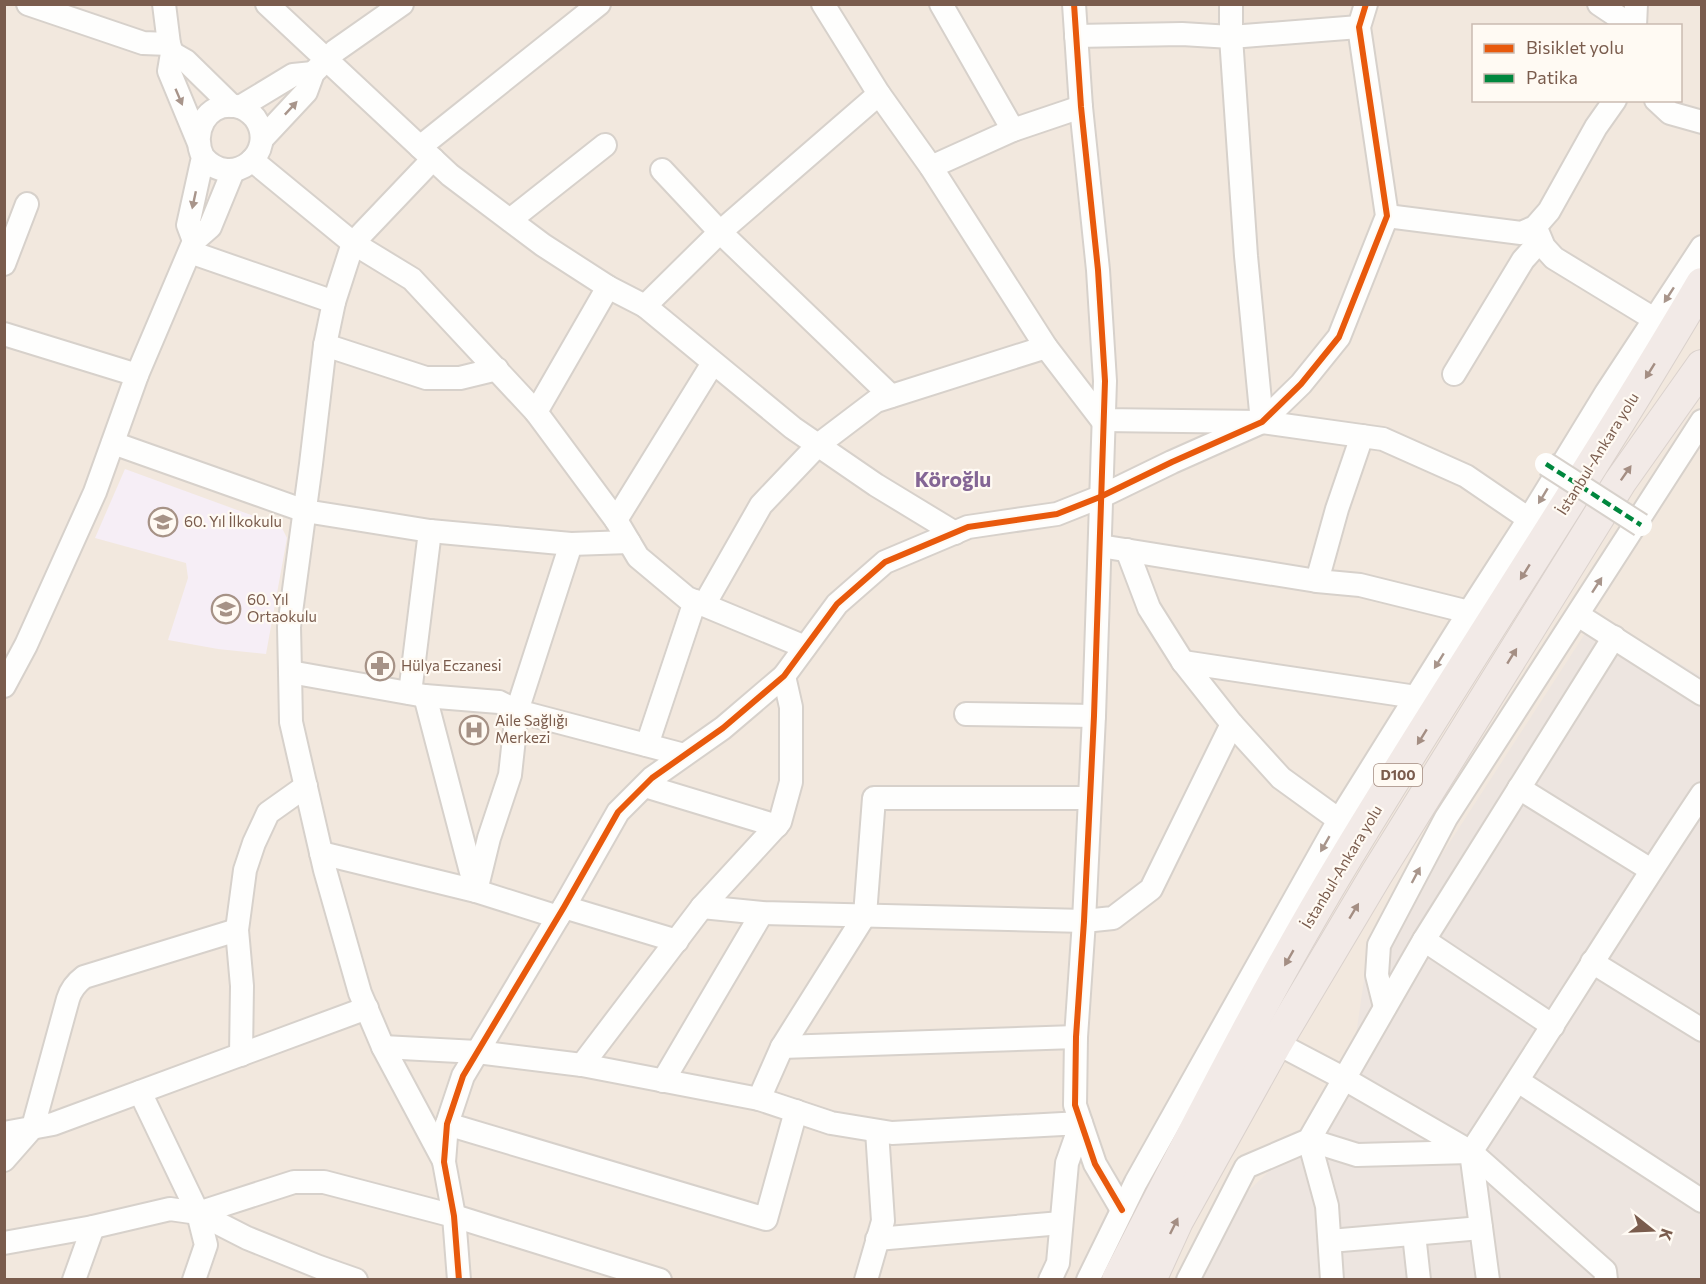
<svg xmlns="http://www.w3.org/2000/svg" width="1706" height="1284" font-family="Commissioner,sans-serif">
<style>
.residential{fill:#f2e8de;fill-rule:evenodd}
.industrial{fill:#ede5e0}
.education{fill:#f6eef6}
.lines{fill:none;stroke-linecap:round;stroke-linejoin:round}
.minor-casing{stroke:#d7d1cb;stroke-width:26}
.highway-casing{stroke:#dad1cc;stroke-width:34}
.minor{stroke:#fefefd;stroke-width:22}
.highway{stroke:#f2eae7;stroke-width:32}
.minor-bridge-casing{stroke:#d7d1cb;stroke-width:26;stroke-linecap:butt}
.minor-bridge{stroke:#fefefd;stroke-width:22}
.quiet{stroke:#00873e;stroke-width:4.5;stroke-dasharray:9 4.5;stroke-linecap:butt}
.cycleway-casing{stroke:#fffaf3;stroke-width:10}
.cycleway{stroke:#e8590c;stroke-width:6}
.oneway{fill:#a8958b}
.oneway2{fill:#a48e83}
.labels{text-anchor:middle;stroke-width:4.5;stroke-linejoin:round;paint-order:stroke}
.shield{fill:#fffaf3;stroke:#a28b7f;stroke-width:1.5}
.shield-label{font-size:14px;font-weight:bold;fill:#7a5c4d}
.street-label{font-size:15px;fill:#7a5c4d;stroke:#fffaf3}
.poi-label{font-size:15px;fill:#7a5c4d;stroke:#fffaf3;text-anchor:start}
.district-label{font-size:21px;font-weight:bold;fill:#846695;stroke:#fffaf3}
</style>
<rect width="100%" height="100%" fill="#f9f5f0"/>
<!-- residential -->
<path class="residential" d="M5,5H1701V1279H5ZM1474,26H1680V100H1474Z"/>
<!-- industrial -->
<polygon class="industrial" points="1597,615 1701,676 1701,1279 1191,1280 1221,1217 1347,1097 1365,973"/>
<!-- education -->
<polygon class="education" points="125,469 281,526 287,538 266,654 218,649 168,640 188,578 186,563 95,538"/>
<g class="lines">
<!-- minor casing -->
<g class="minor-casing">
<g id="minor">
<polyline points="28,4 143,43 169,44"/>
<polyline points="164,4 169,44 172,53 169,71 198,141"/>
<polyline points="267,4 450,175 543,245 608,287 645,306 793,428 876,485 955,533"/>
<polyline points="823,4 879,94 931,167 1046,347 1102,420 1262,422 1383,439 1466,476 1529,519"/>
<polyline points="941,4 1013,130"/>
<polyline points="1074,4 1081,107 1098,270 1105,381 1094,716 1084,921 1076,1037 1075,1105 1095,1164 1122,1210"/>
<polyline points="1231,4 1231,37 1246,256 1262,422"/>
<polyline points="1599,4 1632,26"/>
<polyline points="1635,26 1636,4"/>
<polyline points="1076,36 1182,34 1231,37 1359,27"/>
<polyline points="172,53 186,61 232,106"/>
<polyline points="1656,100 1670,113 1702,122"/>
<polyline points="240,107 293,75 313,73"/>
<polyline points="262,139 306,92 313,73 335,51 402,4"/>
<polyline points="420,147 599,4"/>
<polyline points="433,159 353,243 334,302 325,345 311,464 289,627 290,672 291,722 325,870 360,993 383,1047 444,1161"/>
<polyline points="252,160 353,243 412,279 536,412 616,520 638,557 687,598 805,647"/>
<polyline points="931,167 1013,130 1081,107"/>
<polyline points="662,170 720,232 891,396"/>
<polyline points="1387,216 1521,233 1535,227 1549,211 1596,127 1615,100"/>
<polyline points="510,220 605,145"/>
<polyline points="1536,228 1544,247 1554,258 1654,319"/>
<path d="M194,241L188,225L203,157C191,133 206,102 235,106C243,107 250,112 255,118C279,152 232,191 203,157"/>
<polyline points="190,252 334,302"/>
<polyline points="4,264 27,204"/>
<polyline points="645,306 720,232 879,94"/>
<polyline points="4,334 137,375"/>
<polyline points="325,345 426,378 460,378 497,369"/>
<polyline points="1454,374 1523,260 1540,241"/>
<polyline points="536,412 608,287"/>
<polyline points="113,443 305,511 430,531 571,544 629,542"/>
<polyline points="616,520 713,363"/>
<polyline points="1100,546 1317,581 1360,585 1469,612"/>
<polyline points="1127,550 1149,608 1183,662 1232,724 1281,778 1339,820"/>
<polyline points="1317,581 1337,509 1362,436"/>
<polyline points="704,605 761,505 818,445 876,401 1046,347"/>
<polyline points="1578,615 1702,694"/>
<polyline points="1183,662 1416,697"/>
<polyline points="290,672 425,696 499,702 517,711 571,544"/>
<polyline points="4,686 26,645 95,492 137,375 194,241 210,227 233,171"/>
<polyline points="410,693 430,531"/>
<polyline points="425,696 476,891 558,917"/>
<polyline points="966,714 1094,716"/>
<polyline points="647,745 695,601"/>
<polyline points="645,786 777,826"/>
<polyline points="1519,788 1651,870"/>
<polyline points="321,853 476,891 489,838 510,775 517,711 684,755"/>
<polyline points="564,907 677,941"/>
<polyline points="702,907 762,913 1084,921 1113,918 1151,889 1232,724"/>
<polyline points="1424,940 1553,1026"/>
<polyline points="1592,962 1702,1030"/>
<polyline points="1385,1007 1377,975 1379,945 1446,818 1702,421"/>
<polyline points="1263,1036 1343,1078 1471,1152 1605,1271 1606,1280"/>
<polyline points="383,1047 477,1052 582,1065 759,1099 831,1123 892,1133 1081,1123 1067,1163 1058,1263 1050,1280"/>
<polyline points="782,1047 1076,1037"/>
<polyline points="241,1055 242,986 237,930 245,870 254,843 268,813 306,786"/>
<polyline points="582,1065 702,907 780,822 791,782 791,707 784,676"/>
<polyline points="663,1081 762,913"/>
<polyline points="1518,1081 1702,1201"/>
<polyline points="140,1092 198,1213 206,1245 194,1280"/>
<polyline points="759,1099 782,1047 865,915 874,798 1089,798"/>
<polyline points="447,1124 766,1219 796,1111"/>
<polyline points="4,1133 53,1124 367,1008"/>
<polyline points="1309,1140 1357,1155 1470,1152"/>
<polyline points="1309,1140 1327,1206 1332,1280"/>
<path d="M4,1160L33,1127L68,999C71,989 76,983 84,977L237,930"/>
<polyline points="198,1213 247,1238 319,1267 356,1280"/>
<polyline points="1414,1234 1419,1280"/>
<polyline points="877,1239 1061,1223"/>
<polyline points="1330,1241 1481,1228"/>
<polyline points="4,1243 93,1227 170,1209 198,1213 294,1182 324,1182 454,1216 660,1280"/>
<polyline points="74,1280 93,1227"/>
<polyline points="459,1280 454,1216 444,1162 447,1124 463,1076 564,907 618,812 652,778 723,728 784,676 837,604 885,562 968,527 1057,514 1100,497 1172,462 1262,422 1301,384 1339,337 1387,216 1359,27 1366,4"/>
<polyline points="866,1280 883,1221 877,1131"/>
<polyline points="1088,1280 1136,1182 1339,820 1469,612 1529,519 1606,393 1702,247"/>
<polyline points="1188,1280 1246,1167 1309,1140 1424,940 1614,637"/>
<path d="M1488,1280L1471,1152C1549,1033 1623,912 1702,794"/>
</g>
</g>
<!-- highway casing -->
<g class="highway-casing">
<g id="highway">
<path d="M1118,1280C1192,1137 1264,993 1347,856C1463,664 1588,478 1702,284"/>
<polyline points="1150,1280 1177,1221 1276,1043 1376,875 1620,482 1702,366"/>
</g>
</g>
<!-- minor -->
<use href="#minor" class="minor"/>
<!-- highway -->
<use href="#highway" class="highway"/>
<!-- minor-bridge casing -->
<g class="minor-bridge-casing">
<polyline id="minor-bridge" points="1546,464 1641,525"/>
</g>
<!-- minor-bridge -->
<use href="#minor-bridge" class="minor-bridge"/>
<!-- quiet -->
<polyline class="quiet" points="1546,464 1641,525"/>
<!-- cycleway casing -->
<g class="cycleway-casing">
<g id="cycleway">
<polyline points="1074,4 1081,107 1098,270 1105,381 1094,716 1084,921 1076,1037 1075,1105 1095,1164 1122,1210"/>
<polyline points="459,1280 454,1216 444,1162 447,1124 463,1076 564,907 618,812 652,778 723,728 784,676 837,604 885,562 968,527 1057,514 1100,497 1172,462 1262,422 1301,384 1339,337 1387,216 1359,27 1366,4"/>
</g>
</g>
<!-- cycleway -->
<use href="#cycleway" class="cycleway"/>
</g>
<!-- one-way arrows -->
<defs><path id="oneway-solid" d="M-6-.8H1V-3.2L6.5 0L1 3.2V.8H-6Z" transform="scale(1.5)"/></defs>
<g class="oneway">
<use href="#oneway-solid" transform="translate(179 97) rotate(67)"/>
<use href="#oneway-solid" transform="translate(291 108) rotate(-47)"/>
<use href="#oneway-solid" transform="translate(194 200) rotate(102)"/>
<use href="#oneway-solid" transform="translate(1669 295) rotate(123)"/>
<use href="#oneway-solid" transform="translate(1543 496) rotate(121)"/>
<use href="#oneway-solid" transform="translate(1597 585) rotate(-57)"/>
<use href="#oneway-solid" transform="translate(1439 661) rotate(122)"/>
<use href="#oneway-solid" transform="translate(1325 844) rotate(120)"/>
<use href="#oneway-solid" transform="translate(1416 875) rotate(-62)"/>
</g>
<g class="oneway2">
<use href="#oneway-solid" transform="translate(1650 371) rotate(122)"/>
<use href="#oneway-solid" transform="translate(1626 473) rotate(-55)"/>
<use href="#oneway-solid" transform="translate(1525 572) rotate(122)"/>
<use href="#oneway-solid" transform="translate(1512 656) rotate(-58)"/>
<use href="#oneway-solid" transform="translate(1422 737) rotate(122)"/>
<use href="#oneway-solid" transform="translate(1354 911) rotate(-59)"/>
<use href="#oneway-solid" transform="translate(1289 958) rotate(120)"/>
<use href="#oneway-solid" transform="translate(1174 1226) rotate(-64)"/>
</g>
<!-- icons -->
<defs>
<g id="school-ring" transform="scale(1.5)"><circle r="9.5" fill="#fffaf3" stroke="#a69286" stroke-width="1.5"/><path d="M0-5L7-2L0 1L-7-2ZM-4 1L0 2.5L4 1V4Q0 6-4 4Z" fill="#a69286"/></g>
<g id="pharmacy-ring" transform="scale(1.5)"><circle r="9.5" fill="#fffaf3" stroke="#a69286" stroke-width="1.5"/><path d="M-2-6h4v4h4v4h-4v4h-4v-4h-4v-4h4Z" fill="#a69286"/></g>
<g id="hospital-ring" transform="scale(1.5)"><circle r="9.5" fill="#fffaf3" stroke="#a69286" stroke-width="1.5"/><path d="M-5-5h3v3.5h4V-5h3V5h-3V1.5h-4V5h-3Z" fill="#a69286"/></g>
</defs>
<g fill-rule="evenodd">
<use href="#school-ring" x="163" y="522"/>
<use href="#school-ring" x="226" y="609"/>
<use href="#pharmacy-ring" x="380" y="666"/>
<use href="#hospital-ring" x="474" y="730"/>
</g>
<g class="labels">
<!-- shield labels -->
<rect class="shield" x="1374" y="764" width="48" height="22" rx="4.5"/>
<g class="shield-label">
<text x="1398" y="780">D100</text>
</g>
<!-- street labels -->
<g class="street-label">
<text transform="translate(1598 454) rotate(-58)" y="5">İstanbul-Ankara yolu</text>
<text transform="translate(1342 867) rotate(-59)" y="5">İstanbul-Ankara yolu</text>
</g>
<!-- poi labels -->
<g class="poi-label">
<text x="184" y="527">60. Yıl İlkokulu</text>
<text x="247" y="605">60. Yıl<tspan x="247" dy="17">Ortaokulu</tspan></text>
<text x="401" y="671">Hülya Eczanesi</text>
<text x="495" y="726">Aile Sağlığı<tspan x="495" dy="17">Merkezi</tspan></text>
</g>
<!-- district labels -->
<g class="district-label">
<text x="953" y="487">Köroğlu</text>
</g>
</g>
<!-- border -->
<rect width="1706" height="1284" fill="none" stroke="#7a5c4d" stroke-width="12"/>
<!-- legend -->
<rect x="1472" y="24" width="210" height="78" fill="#fffaf3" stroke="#cabbb1" stroke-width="1.5"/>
<rect x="1484" y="44" width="30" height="9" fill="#e8590c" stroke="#cabbb1" stroke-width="1.5"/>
<text x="1526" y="54" font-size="18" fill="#7a5c4d">Bisiklet yolu</text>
<rect x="1484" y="74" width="30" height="9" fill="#00873e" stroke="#cabbb1" stroke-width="1.5"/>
<text x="1526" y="84" font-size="18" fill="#7a5c4d">Patika</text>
<!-- north arrow -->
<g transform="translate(1652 1230) rotate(108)" stroke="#fffaf3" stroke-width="4.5" paint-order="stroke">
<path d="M0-4.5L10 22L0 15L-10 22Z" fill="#7a5c4d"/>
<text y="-9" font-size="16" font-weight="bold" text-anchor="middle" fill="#7a5c4d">K</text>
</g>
</svg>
